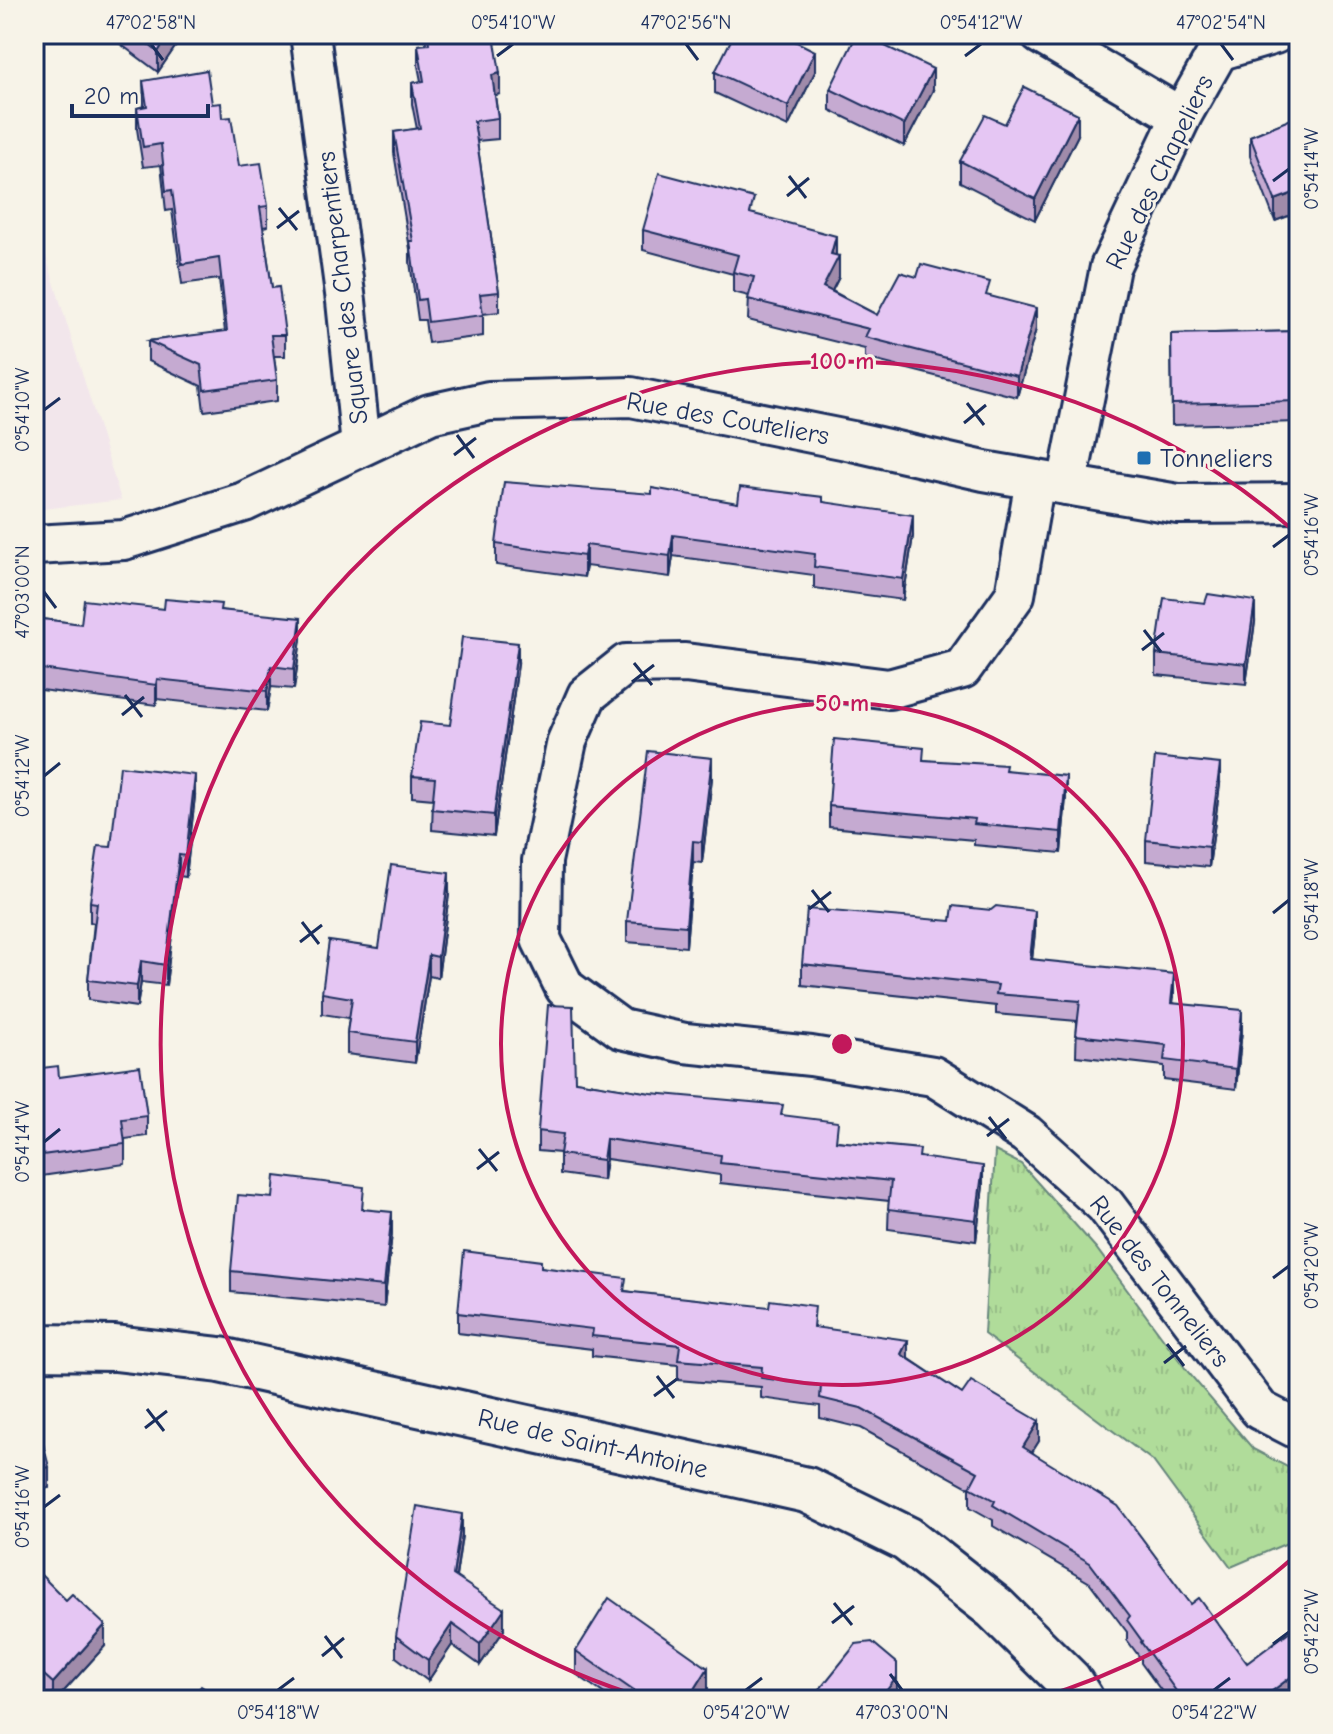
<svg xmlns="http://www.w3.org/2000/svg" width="1333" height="1734" font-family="'Comic Neue',sans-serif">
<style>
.built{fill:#f2e6eb}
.grass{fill:url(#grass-tufts);stroke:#66867c;stroke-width:2}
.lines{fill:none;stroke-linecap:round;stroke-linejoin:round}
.minor-casing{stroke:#1b2f5e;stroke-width:44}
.tertiary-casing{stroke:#1b2f5e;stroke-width:50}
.minor{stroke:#f7f3e8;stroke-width:38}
.tertiary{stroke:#f7f3e8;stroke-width:44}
.wall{fill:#c5aad1;stroke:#1b2f5e;stroke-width:2}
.shaded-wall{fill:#a08baa;stroke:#1b2f5e;stroke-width:2}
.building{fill:#e5c6f3;stroke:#1b2f5e;stroke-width:2}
.ticks{fill:none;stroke:#1b2f5e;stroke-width:3}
.ring{fill:none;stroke:#c2185b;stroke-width:4}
.poi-dot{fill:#1f6fb2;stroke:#f7f3e8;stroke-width:3}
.labels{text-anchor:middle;stroke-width:6;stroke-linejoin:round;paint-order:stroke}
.street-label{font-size:26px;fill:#1b2f5e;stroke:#f7f3e8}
.poi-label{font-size:26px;fill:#1b2f5e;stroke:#f7f3e8;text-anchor:start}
.centre{fill:#c2185b;stroke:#f7f3e8;stroke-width:4}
.ring-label{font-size:24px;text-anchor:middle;font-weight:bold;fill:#c2185b;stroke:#f7f3e8;stroke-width:6;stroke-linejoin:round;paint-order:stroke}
.neatline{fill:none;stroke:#1b2f5e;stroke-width:3}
.ticks-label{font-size:20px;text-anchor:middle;fill:#1b2f5e}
</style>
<defs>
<pattern id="grass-tufts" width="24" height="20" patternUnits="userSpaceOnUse" patternTransform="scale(2)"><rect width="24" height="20" fill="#b0dc9a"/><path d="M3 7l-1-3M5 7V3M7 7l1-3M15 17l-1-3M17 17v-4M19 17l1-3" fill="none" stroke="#97bd87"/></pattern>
</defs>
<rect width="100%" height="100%" fill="#f7f3e8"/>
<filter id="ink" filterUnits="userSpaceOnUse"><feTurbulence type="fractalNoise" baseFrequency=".0125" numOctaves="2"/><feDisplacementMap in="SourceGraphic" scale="16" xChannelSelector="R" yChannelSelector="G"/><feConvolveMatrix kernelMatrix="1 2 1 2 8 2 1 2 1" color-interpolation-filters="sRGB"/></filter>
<g filter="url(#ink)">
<!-- built -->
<polygon class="built" points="34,217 121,500 34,510"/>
<!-- grass -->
<polygon class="grass" points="995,1151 1021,1164 1096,1248 1188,1372 1253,1449 1299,1473 1299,1538 1231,1567 1153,1461 984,1334"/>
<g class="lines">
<!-- minor casing -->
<g class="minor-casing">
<g id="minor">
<polyline points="310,34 346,301 361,446"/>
<polyline points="1040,34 1181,117"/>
<polyline points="1221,50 1275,34"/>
<polyline points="1035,480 1015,595 962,669 889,689 685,663 626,664 587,695 567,741 542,861 541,939 565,988 621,1029 685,1043 811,1056 933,1076 1026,1134 1105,1205 1260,1410 1299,1430"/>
<polyline points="1067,485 1110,267 1181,117 1228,34"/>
<polyline points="34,545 124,540 244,502 430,414 489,401 631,397 852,441 984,471 1178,504 1299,503"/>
</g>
</g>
<!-- tertiary casing -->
<g class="tertiary-casing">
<polyline id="tertiary" points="34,1347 115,1348 220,1360 807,1490 907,1539 995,1608 1069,1681 1081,1700"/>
</g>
<!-- minor -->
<use href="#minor" class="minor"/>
<!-- tertiary -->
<use href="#tertiary" class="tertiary"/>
</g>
<!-- wall -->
<g class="wall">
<polygon points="107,34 184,34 158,72"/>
<polygon points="425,34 484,34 500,94 495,95 498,118 498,139 477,141 499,292 499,312 483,314 483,336 428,343 425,320 418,320 410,262 410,249 394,153 394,132 417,129 412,104 412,83 421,81 418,66 418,45 426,44"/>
<polygon points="715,72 815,72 788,127 715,93"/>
<polygon points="143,81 212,104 222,118 239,166 268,206 268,226 263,227 272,288 285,335 285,356 274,356 277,380 277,401 204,411 201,386 148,361 148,341 225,332 219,279 182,284 172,210 166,211 161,165 143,167 137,129 137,108 144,106"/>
<polygon points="830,89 933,90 904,146 830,110"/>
<polygon points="1299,94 1299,212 1275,221 1250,156 1250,136 1297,117 1296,96"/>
<polygon points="1005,124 1078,135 1035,220 960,182 960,161"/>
<polygon points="754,214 836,255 839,277 832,291 877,315 990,296 1036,329 1017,397 865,358 865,349 748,320 749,296 733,292 733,274 643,250 643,230"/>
<polygon points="1299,331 1299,422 1172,425 1171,334"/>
<polygon points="823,502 913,536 903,600 814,588 814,575 673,556 670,577 586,566 584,577 496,565 496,544 738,503"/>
<polygon points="164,609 221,610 301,639 294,689 271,687 267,711 157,699 156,705 34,689 34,618 81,624"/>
<polygon points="1255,622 1246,684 1156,675 1156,654"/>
<polygon points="518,664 494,836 432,830 433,799 412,797 412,776 450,725"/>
<polygon points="924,760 1006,770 1066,797 1061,853 974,845 974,840 829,827 829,806"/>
<polygon points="712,778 702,863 693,862 686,947 627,942 627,921"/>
<polygon points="1220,784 1209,867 1146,861 1146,840"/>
<polygon points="195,796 186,877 179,876 166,985 141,982 137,1007 88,1000 88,980 94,923 90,922 90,902 111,847"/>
<polygon points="449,894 438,978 429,976 415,1063 347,1054 347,1033 349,1018 322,1014 322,993"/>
<polygon points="1035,932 1032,959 1174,994 1173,1003 1242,1030 1236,1089 1164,1080 1164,1066 1076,1056 1077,1021 996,1014 996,1006 802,985 802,964"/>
<polygon points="34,1069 59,1077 147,1116 147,1136 125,1139 125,1164 34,1177"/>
<polygon points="575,1081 783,1115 838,1141 920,1157 983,1186 976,1241 888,1229 889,1201 720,1183 720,1175 606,1159 603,1180 560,1174 560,1153 538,1151 538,1131"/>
<polygon points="364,1209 392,1233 384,1307 231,1292 231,1271"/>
<polygon points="541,1267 626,1291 815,1327 908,1358 962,1394 1039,1441 1032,1452 1191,1604 1247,1663 1299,1644 1299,1692 1288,1700 1168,1700 1141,1663 1141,1659 1127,1640 1127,1632 1090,1583 993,1526 993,1520 970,1507 970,1488 861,1428 820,1418 820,1406 761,1398 761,1387 678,1380 678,1365 592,1356 592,1349 458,1333 458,1313"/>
<polygon points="462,1535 456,1577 504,1630 480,1665 452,1645 428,1681 396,1657 396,1636"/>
<polygon points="34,1568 105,1646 56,1700 48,1700 34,1687"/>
<polygon points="576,1651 708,1691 703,1700 613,1700 576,1674"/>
</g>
<!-- shaded-wall -->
<g class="shaded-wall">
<polygon points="169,34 184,34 158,72 158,52"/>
<polygon points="815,51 815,72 788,127 788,106"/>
<polygon points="933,69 933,90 904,146 904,125"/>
<polygon points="500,73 500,94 492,96 492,75"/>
<polygon points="1078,114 1078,135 1035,220 1035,199"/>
<polygon points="1299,191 1299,212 1275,221 1275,200"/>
<polygon points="836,236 836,257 839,256 839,277 823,308 823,287"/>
<polygon points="1036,308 1036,329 1017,397 1017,376"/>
<polygon points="913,515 913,536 903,600 903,579"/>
<polygon points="673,535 673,556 670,577 670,556"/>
<polygon points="586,545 586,566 584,577 584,556"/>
<polygon points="1255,601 1255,622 1246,684 1246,664"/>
<polygon points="301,618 301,639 294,689 294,669"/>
<polygon points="518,643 518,664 494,836 494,815"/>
<polygon points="271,666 271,687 267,711 267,691"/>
<polygon points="157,679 157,699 156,705 156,685"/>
<polygon points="712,758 712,778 702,863 702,842"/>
<polygon points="1220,764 1220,784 1209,867 1209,847"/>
<polygon points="195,775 195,796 186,877 186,856"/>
<polygon points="1066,776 1066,797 1061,853 1061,832"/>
<polygon points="693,841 693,862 686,947 686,926"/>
<polygon points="179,855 179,876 166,985 166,965"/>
<polygon points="449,873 449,894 438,978 438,957"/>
<polygon points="1035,911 1035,932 1030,979 1030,959"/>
<polygon points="429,955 429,976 415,1063 415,1042"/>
<polygon points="141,961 141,982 137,1007 137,986"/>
<polygon points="1174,974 1174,994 1171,1023 1171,1003"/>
<polygon points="1242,1010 1242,1030 1236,1089 1236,1069"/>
<polygon points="606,1139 606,1159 603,1180 603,1160"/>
<polygon points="983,1166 983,1186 976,1241 976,1220"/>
<polygon points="392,1212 392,1233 384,1307 384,1286"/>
<polygon points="908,1340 908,1360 901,1354"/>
<polygon points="1039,1421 1039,1441 1023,1467 1023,1447"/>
<polygon points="49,1467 49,1488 34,1491 34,1470"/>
<polygon points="462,1514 462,1535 453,1596 453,1575"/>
<polygon points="504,1609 504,1630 480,1665 480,1644"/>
<polygon points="452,1624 452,1645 428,1681 428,1660"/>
<polygon points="105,1625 105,1646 56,1700 53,1700 53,1683"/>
<polygon points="708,1668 708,1691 703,1700 688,1700"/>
<polygon points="1299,1671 1299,1692 1288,1700 1260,1700"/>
<polygon points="897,1677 897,1698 896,1700 882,1700 882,1696"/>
</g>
<!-- building -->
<g class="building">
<polygon points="135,34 169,34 158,52"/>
<polygon points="428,34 484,34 485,36 494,35 500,73 492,75 498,118 474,121 499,292 480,294 483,315 428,322 425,299 418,300 410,241 413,241 394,132 420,128 412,83 424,81 418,45 429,44"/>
<polygon points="734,34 781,34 815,51 788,106 715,72"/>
<polygon points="857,34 860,34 933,69 904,125 830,89"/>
<polygon points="207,70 212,104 221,103 222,118 231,117 239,166 261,163 268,206 260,207 272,288 279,287 285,335 271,335 277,380 204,390 201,365 148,341 227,331 219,258 182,264 172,190 166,191 161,144 143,147 137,108 147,106 143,81"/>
<polygon points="1024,87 1078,114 1035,199 960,161 985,115 1005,124"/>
<polygon points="1299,116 1299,191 1275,200 1250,136"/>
<polygon points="659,173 754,198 750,213 836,236 831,254 839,256 823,287 877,315 900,272 917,277 921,264 990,282 986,295 1036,308 1017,376 865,337 869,329 748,299 754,277 733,272 738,255 643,230"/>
<polygon points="1299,331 1299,401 1172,404 1171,334"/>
<polygon points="504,482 652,494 652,488 738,503 740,487 823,497 823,502 913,515 903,579 814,567 815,554 673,535 670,556 586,545 584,556 496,544"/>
<polygon points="1208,594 1255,601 1246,664 1156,654 1164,598 1205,603"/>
<polygon points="165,599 221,604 220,610 301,618 294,669 271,666 267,691 157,679 156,685 34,668 34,618 81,624 84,600 164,609"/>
<polygon points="462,637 518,643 494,815 432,809 435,778 412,776 420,722 450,725"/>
<polygon points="834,739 924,748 923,760 1006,765 1005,770 1066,776 1061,832 974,824 975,819 829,806"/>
<polygon points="648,751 712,758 702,842 693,841 686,926 627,921"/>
<polygon points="1155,757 1220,764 1209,847 1146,840"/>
<polygon points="120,766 195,775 186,856 179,855 166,965 141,961 137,986 88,980 97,903 90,902 94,873 98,846 111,847"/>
<polygon points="391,865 449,873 438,957 429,955 415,1042 347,1033 352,998 322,993 329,941 379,948"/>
<polygon points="953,906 991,910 996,906 1035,911 1030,959 1174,974 1171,1003 1242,1010 1236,1069 1164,1060 1166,1045 1076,1035 1080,1001 996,994 998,985 802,964 807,909 951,921"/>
<polygon points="548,1005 573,1006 575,1081 651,1093 783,1105 781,1115 838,1122 836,1141 920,1149 919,1157 983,1166 976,1220 888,1209 891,1181 720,1163 721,1155 606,1139 603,1160 560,1154 563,1134 538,1131"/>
<polygon points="58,1066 59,1077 140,1066 147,1116 122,1119 125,1144 34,1156 34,1069"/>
<polygon points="275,1176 364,1187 362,1209 392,1212 384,1286 231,1271 238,1195 273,1198"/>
<polygon points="464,1251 541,1261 541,1267 626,1278 624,1291 769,1307 770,1300 815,1306 813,1327 908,1340 901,1354 962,1394 971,1381 1039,1421 1023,1447 1118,1506 1191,1604 1199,1598 1247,1663 1290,1631 1299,1644 1299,1671 1260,1700 1172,1700 1169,1696 1176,1691 1141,1642 1142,1641 1127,1620 1130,1616 1090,1563 993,1505 995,1501 970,1487 978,1472 861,1408 820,1398 821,1386 761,1378 762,1367 678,1360 680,1345 592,1336 593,1329 458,1313"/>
<polygon points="34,1408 49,1467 34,1470"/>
<polygon points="417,1506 462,1514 453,1575 504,1609 480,1644 452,1624 428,1660 396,1636"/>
<polygon points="34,1568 66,1600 72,1594 105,1625 53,1683 34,1666"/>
<polygon points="609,1598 708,1668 688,1700 647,1700 576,1651"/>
<polygon points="872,1642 897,1663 897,1677 882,1696 887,1700 811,1700 856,1644"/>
<polygon points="201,1686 222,1700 191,1700"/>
</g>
</g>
<!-- ticks -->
<path class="ticks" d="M151,44L163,60M686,44L698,60M1221,44L1233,60M497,56L513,44M965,56L981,44M789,176L806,198M1273,181L1289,169M787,196L809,178M279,208L297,230M277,228L299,211M967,403L984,425M44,410L60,398M964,423L986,405M457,435L474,458M454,455L476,438M1273,547L1289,535M44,592L56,608M1144,630L1161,652M1142,650L1164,633M634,663L652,685M632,682L654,665M125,695L142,717M122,715L144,697M44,776L60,763M812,890L829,912M809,909L831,892M1273,913L1289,900M302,922L319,944M300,942L322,925M989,1117L1006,1139M987,1136L1009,1119M44,1142L60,1129M479,1149L497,1171M477,1169L499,1152M1273,1278L1289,1266M1167,1344L1184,1366M1164,1363L1186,1346M657,1376L674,1398M654,1396L677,1379M147,1409L164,1431M145,1428L167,1411M44,1507L60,1495M834,1603L852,1625M832,1623L854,1606M325,1636L342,1658M1273,1644L1289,1632M322,1656L344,1638M890,1674L902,1690M278,1690L294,1678M746,1690L762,1678M1214,1690L1230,1678"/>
<!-- distance rings -->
<g class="ring">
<circle cx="842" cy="1044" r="341"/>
<path d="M1295 1556A683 683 0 0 1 1036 1699M648 1699A683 683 0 1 1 1295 532"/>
</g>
<!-- markers -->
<rect class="poi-dot" x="1136" y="450" width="16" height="16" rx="4"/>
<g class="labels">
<!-- street labels -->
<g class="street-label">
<text transform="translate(1159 172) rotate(-64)" y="9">Rue des Chapeliers</text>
<text transform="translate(342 288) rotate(-97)" y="9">Square des Charpentiers</text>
<text transform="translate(728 418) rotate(10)" y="9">Rue des Couteliers</text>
<text transform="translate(1160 1281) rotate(52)" y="9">Rue des Tonneliers</text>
<text transform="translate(593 1443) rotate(13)" y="9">Rue de Saint-Antoine</text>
</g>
<!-- poi labels -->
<g class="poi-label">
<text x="1160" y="467">Tonneliers</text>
</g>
</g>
<circle cx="842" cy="1044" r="12" class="centre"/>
<g class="ring-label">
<text x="842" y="369">100 m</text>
<text x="842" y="711">50 m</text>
</g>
<!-- margin -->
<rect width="1333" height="1734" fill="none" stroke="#f7f3e8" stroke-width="88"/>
<!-- scale -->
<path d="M72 104v12h136v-12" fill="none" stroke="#1b2f5e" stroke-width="4"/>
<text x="84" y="104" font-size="24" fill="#1b2f5e" stroke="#f7f3e8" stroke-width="6" paint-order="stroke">20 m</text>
<rect x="44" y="44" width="1245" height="1646" class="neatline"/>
<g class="ticks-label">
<text x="151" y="29">47°02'58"N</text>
<text x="513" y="29">0°54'10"W</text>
<text x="686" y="29">47°02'56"N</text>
<text x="981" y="29">0°54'12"W</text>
<text x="1221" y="29">47°02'54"N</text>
<text transform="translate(1311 169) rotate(-90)" y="7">0°54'14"W</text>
<text transform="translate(22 410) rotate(-90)" y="7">0°54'10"W</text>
<text transform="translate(1311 535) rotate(-90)" y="7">0°54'16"W</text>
<text transform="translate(22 592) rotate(-90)" y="7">47°03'00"N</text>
<text transform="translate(22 776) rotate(-90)" y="7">0°54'12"W</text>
<text transform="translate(1311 900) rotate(-90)" y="7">0°54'18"W</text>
<text transform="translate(22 1142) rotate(-90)" y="7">0°54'14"W</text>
<text transform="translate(1311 1266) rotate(-90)" y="7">0°54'20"W</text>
<text transform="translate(22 1507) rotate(-90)" y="7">0°54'16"W</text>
<text transform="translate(1311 1632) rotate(-90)" y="7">0°54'22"W</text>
<text x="278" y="1719">0°54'18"W</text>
<text x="746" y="1719">0°54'20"W</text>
<text x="902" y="1719">47°03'00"N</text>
<text x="1214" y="1719">0°54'22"W</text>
</g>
</svg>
